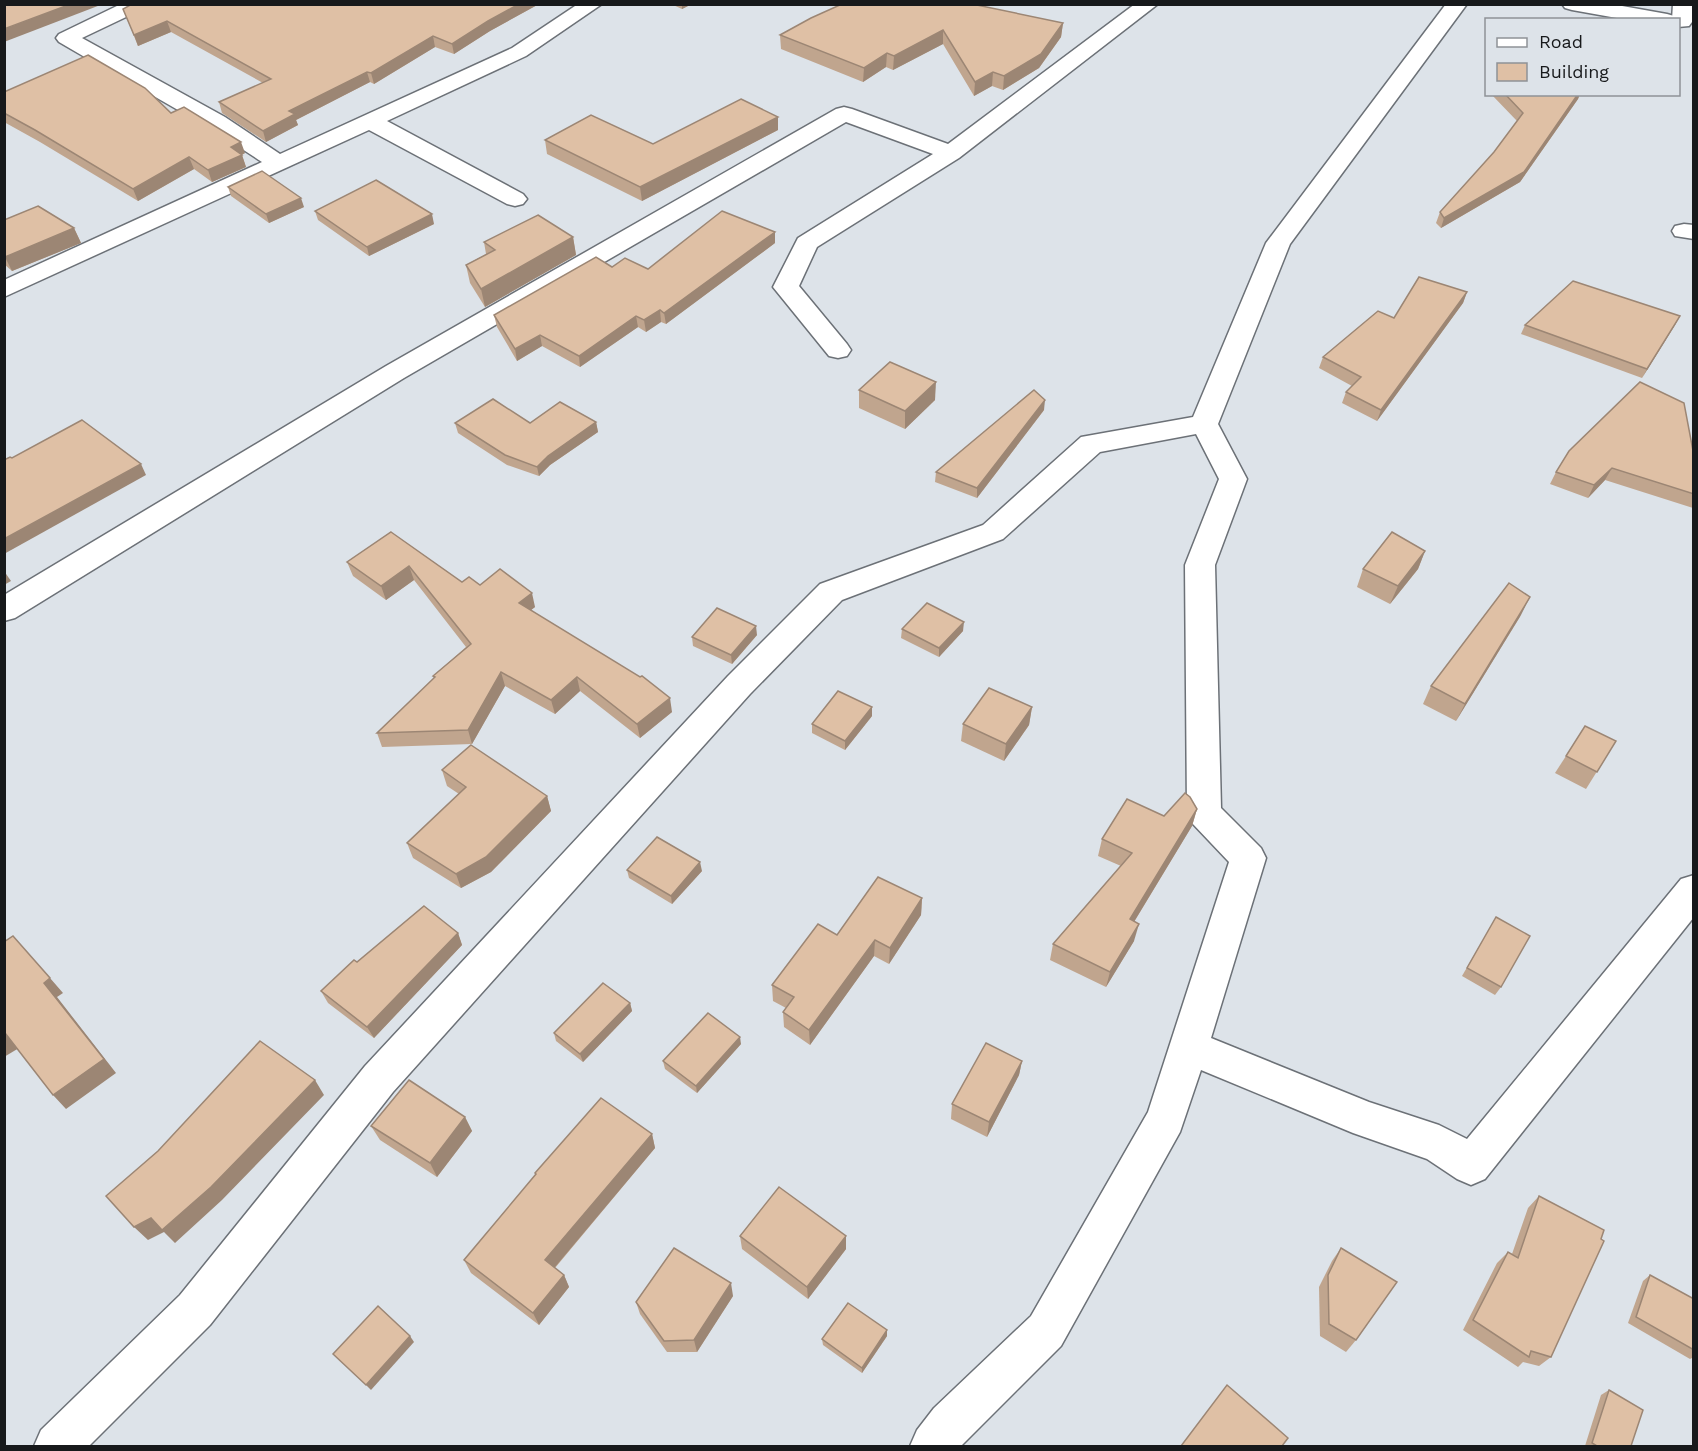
<svg xmlns="http://www.w3.org/2000/svg" width="1698" height="1451" font-family="'Work Sans',sans-serif">
<style>
.lines{fill:none;stroke-linecap:round;stroke-linejoin:round}
.minor-casing{stroke:#6c7177;stroke-width:3}
.secondary-casing{stroke:#6c7177;stroke-width:3}
.minor{fill:#fff;fill-rule:evenodd}
.secondary{fill:#fff;fill-rule:evenodd}
.wall{fill:#c0a58e}
.shaded-wall{fill:#9c8674}
.building{fill:#dfc0a5;stroke:#9c8674;stroke-width:1.5}
</style>
<rect width="100%" height="100%" fill="#dde3e9"/>
<g class="lines">
<!-- minor casing -->
<g class="minor-casing">
<g id="minor">
<path d="M121,4H148L145,8L82,38L225,117L280,154L512,48L578,4H602L526,56L387,121L523,194L527,199L523,204L515,206L507,204L369,130L4,297V280L262,162C197,118 127,82 59,42L56,38L59,34Z"/>
<polygon points="1135,4 1158,4 959,158 817,247 799,286 847,344 851,350 847,356 838,358 829,356 773,287 798,238 933,154 846,122 404,378 15,618 4,621 4,595 386,366 836,109 844,107 852,109 948,144"/>
<polygon points="1446,4 1467,4 1290,244 1218,424 1247,479 1215,565 1221,808 1261,848 1266,858 1211,1038 1369,1102 1439,1125 1467,1139 1681,879 1694,875 1694,917 1485,1179 1471,1185 1457,1179 1427,1159 1353,1133 1201,1070 1180,1132 1061,1346 961,1446 910,1446 917,1430 934,1408 1031,1316 1148,1112 1229,862 1192,823 1187,813 1185,565 1219,479 1196,434 1100,452 1003,539 842,600 750,694 393,1092 210,1325 89,1446 34,1446 41,1430 180,1295 365,1066 728,676 820,584 983,525 1081,437 1193,417 1266,243"/>
<polygon points="1673,4 1693,4 1692,22 1689,26 1678,27 1678,20 1672,20"/>
<polygon points="1684,224 1694,225 1694,239 1675,236 1672,231 1675,226"/>
</g>
</g>
<!-- secondary casing -->
<g class="secondary-casing">
<polygon id="secondary" points="1562,4 1611,4 1667,14 1674,16 1677,20 1628,20 1572,10 1565,8"/>
</g>
<!-- minor -->
<use href="#minor" class="minor"/>
<!-- secondary -->
<use href="#secondary" class="secondary"/>
</g>
<!-- wall -->
<g class="wall">
<polygon points="132,4 539,4 490,31 454,54 435,47 374,84 370,82 296,120 298,125 266,142 222,113 219,102 263,83 171,32 138,46 123,9"/>
<polygon points="671,4 692,4 682,9"/>
<polygon points="1063,23 1061,37 1039,68 1003,90 992,86 974,96 943,44 893,70 886,67 863,82 781,49 780,35"/>
<polygon points="4,92 245,153 242,155 246,167 212,182 194,169 138,201 40,142 4,122"/>
<polygon points="1491,94 1580,94 1578,99 1520,182 1441,228 1436,223 1440,212 1494,152 1517,121"/>
<polygon points="778,130 642,201 547,154 545,140 653,144"/>
<polygon points="228,187 304,207 269,223 231,196"/>
<polygon points="315,211 434,224 369,256 318,220"/>
<polygon points="4,220 74,228 81,243 12,271 4,264"/>
<polygon points="573,237 576,255 485,307 470,283 466,265 486,254 484,242"/>
<polygon points="775,243 666,324 661,322 646,332 638,327 580,367 542,346 517,361 497,327 494,315 612,267 648,269"/>
<polygon points="1467,292 1463,303 1377,421 1342,403 1346,392 1352,386 1319,368 1323,357 1394,318"/>
<polygon points="1680,316 1675,325 1642,378 1521,334 1525,325"/>
<polygon points="859,390 935,400 905,429 859,408"/>
<polygon points="1044,410 977,498 935,482 936,472"/>
<polygon points="596,422 598,432 550,465 539,476 507,465 458,433 455,423"/>
<polygon points="1694,456 1693,508 1605,480 1588,498 1550,484 1556,472"/>
<polygon points="391,532 462,582 480,585 535,607 531,610 672,712 640,738 580,691 555,714 505,686 472,744 382,747 377,733 434,679 433,676 466,647 414,580 386,600 353,576 347,562"/>
<polygon points="1425,551 1418,569 1390,604 1357,587 1363,569"/>
<polygon points="1521,615 1456,721 1423,704 1431,686"/>
<polygon points="902,629 963,631 939,657 901,638"/>
<polygon points="757,635 732,664 693,646 692,637"/>
<polygon points="1032,707 1029,725 1004,761 961,741 963,724"/>
<polygon points="872,716 845,750 812,733 812,724"/>
<polygon points="1616,741 1586,789 1555,773 1566,756"/>
<polygon points="442,770 547,796 551,811 491,872 461,888 413,858 407,843 459,794 447,786"/>
<polygon points="1197,809 1192,826 1134,922 1134,941 1106,987 1050,960 1053,944 1121,866 1098,856 1102,839 1164,816"/>
<polygon points="627,870 702,871 672,904 629,878"/>
<polygon points="922,898 921,915 889,964 874,956 810,1045 784,1027 783,1012 786,1008 773,1001 772,985 837,935"/>
<polygon points="1491,926 1501,987 1495,995 1462,976"/>
<polygon points="458,933 462,945 374,1038 328,1003 321,991 357,962"/>
<polygon points="630,1003 632,1011 583,1062 556,1041 554,1033"/>
<polygon points="741,1044 697,1093 665,1069 663,1061"/>
<polygon points="1022,1061 1019,1075 987,1137 951,1119 952,1104"/>
<polygon points="465,1117 472,1131 437,1177 380,1140 371,1126"/>
<polygon points="652,1134 655,1148 555,1268 564,1275 569,1287 539,1325 471,1273 464,1260 536,1174 535,1173"/>
<polygon points="1539,1196 1551,1357 1539,1366 1523,1362 1518,1367 1463,1330 1497,1263 1508,1252 1512,1254 1528,1208"/>
<polygon points="740,1236 846,1236 846,1249 808,1299 742,1249"/>
<polygon points="1341,1248 1356,1340 1346,1352 1320,1336 1319,1287 1332,1261"/>
<polygon points="1650,1275 1694,1299 1694,1357 1690,1359 1628,1323 1643,1281"/>
<polygon points="733,1296 697,1352 667,1352 640,1314 636,1302"/>
<polygon points="887,1336 862,1373 823,1345 822,1339"/>
<polygon points="1609,1390 1631,1446 1585,1446 1601,1395"/>
</g>
<!-- shaded-wall -->
<g class="shaded-wall">
<polygon points="71,4 103,4 4,42 4,29"/>
<polygon points="519,4 539,4 490,31 454,54 452,44 488,21"/>
<polygon points="682,4 692,4 682,9"/>
<polygon points="167,21 171,32 138,46 134,35"/>
<polygon points="1063,23 1061,37 1039,68 1003,90 1004,76"/>
<polygon points="943,30 943,44 893,70 894,56"/>
<polygon points="433,36 435,47 374,84 371,73"/>
<polygon points="887,53 886,67 863,82 864,68"/>
<polygon points="367,72 370,82 296,120 298,125 266,142 263,131 289,111"/>
<polygon points="993,72 992,86 974,96 975,82"/>
<polygon points="1578,94 1580,94 1578,99 1520,182 1441,228 1444,218"/>
<polygon points="778,117 778,130 642,201 640,187"/>
<polygon points="241,142 245,153 241,155 242,155 246,167 212,182 208,170 231,147"/>
<polygon points="189,157 194,169 138,201 133,189"/>
<polygon points="301,198 304,207 269,223 266,214"/>
<polygon points="432,214 434,224 369,256 367,247"/>
<polygon points="74,228 81,243 12,271 5,257"/>
<polygon points="775,232 775,243 666,324 664,313"/>
<polygon points="573,237 576,255 485,307 481,289"/>
<polygon points="1467,292 1463,303 1377,421 1381,410"/>
<polygon points="660,310 661,322 646,332 644,320"/>
<polygon points="636,316 638,327 580,367 579,356"/>
<polygon points="1680,316 1675,325 1642,378 1647,369"/>
<polygon points="540,335 542,346 517,361 515,349"/>
<polygon points="936,382 935,400 905,429 905,411"/>
<polygon points="1045,400 1044,410 977,498 977,488"/>
<polygon points="596,422 598,432 550,465 539,476 537,467 548,456"/>
<polygon points="141,464 146,475 4,554 4,539"/>
<polygon points="1612,468 1605,480 1588,498 1594,485"/>
<polygon points="1425,551 1418,569 1390,604 1398,586"/>
<polygon points="409,566 414,580 386,600 381,586"/>
<polygon points="4,571 11,581 4,585"/>
<polygon points="532,593 535,607 522,617 519,603"/>
<polygon points="1530,597 1521,615 1456,721 1465,704"/>
<polygon points="964,622 963,631 939,657 939,648"/>
<polygon points="756,626 757,635 732,664 731,655"/>
<polygon points="501,672 505,686 472,744 468,730"/>
<polygon points="577,677 580,691 555,714 551,700"/>
<polygon points="670,698 672,712 640,738 637,724"/>
<polygon points="872,707 872,716 845,750 845,741"/>
<polygon points="1032,707 1029,725 1004,761 1006,744"/>
<polygon points="547,796 551,811 491,872 461,888 456,874"/>
<polygon points="1197,809 1192,826 1126,935 1130,919"/>
<polygon points="700,862 702,871 672,904 671,896"/>
<polygon points="922,898 921,915 889,964 890,948"/>
<polygon points="1139,924 1134,941 1106,987 1110,972"/>
<polygon points="458,933 462,945 374,1038 367,1027"/>
<polygon points="875,940 874,956 810,1045 809,1030"/>
<polygon points="50,978 63,993 57,997 116,1073 66,1109 53,1095 44,983"/>
<polygon points="630,1003 632,1011 583,1062 580,1054"/>
<polygon points="5,1033 19,1048 4,1057 4,1034"/>
<polygon points="740,1037 741,1044 697,1093 696,1086"/>
<polygon points="1022,1061 1019,1075 987,1137 989,1122"/>
<polygon points="315,1080 324,1095 222,1200 175,1243 164,1232 148,1240 134,1227"/>
<polygon points="465,1117 472,1131 437,1177 430,1163"/>
<polygon points="652,1134 655,1148 550,1273 545,1260"/>
<polygon points="846,1236 846,1249 808,1299 807,1287"/>
<polygon points="564,1275 569,1287 539,1325 533,1313"/>
<polygon points="731,1283 733,1296 697,1352 694,1340"/>
<polygon points="887,1330 887,1336 862,1373 862,1368"/>
<polygon points="410,1336 414,1342 371,1390 366,1385"/>
</g>
<!-- building -->
<g class="building">
<polygon points="4,4 71,4 4,29"/>
<polygon points="132,4 519,4 488,21 452,44 433,36 371,73 367,72 289,111 295,114 263,131 219,102 271,79 167,21 134,35 123,9"/>
<polygon points="842,4 972,4 1063,23 1041,54 1004,76 993,72 975,82 943,30 894,56 887,53 864,68 780,35 811,18"/>
<polygon points="88,55 145,88 171,113 184,107 241,142 231,147 242,155 208,170 189,157 133,189 35,130 4,113 4,92"/>
<polygon points="1505,94 1578,94 1524,172 1444,218 1440,212 1494,152 1523,113"/>
<polygon points="741,99 778,117 640,187 545,140 591,115 653,144"/>
<polygon points="262,171 301,198 266,214 228,187"/>
<polygon points="376,180 432,214 367,247 315,211"/>
<polygon points="38,206 74,228 5,257 4,220"/>
<polygon points="722,211 775,232 664,313 660,310 644,320 636,316 579,356 540,335 515,349 494,315 596,257 612,267 625,258 648,269"/>
<polygon points="538,215 573,237 481,289 466,265 495,250 484,242"/>
<polygon points="1419,277 1467,292 1381,410 1346,392 1361,377 1323,357 1378,311 1394,318"/>
<polygon points="1573,281 1680,316 1647,369 1525,325"/>
<polygon points="890,362 936,382 905,411 859,390"/>
<polygon points="1640,382 1684,403 1694,456 1694,494 1612,468 1594,485 1556,472 1569,451"/>
<polygon points="1034,390 1045,400 977,488 936,472"/>
<polygon points="493,399 530,423 560,402 596,422 548,456 537,467 505,455 455,423"/>
<polygon points="82,420 141,464 4,539 4,460 10,457 12,458"/>
<polygon points="391,532 462,582 469,577 480,585 500,569 532,593 519,603 640,677 642,676 670,698 637,724 577,677 551,700 501,672 468,730 377,733 435,677 433,676 471,644 409,566 381,586 347,562"/>
<polygon points="1392,532 1425,551 1398,586 1363,569"/>
<polygon points="1509,583 1530,597 1465,704 1431,686"/>
<polygon points="927,603 964,622 939,648 902,629"/>
<polygon points="717,608 756,626 731,655 692,637"/>
<polygon points="989,688 1032,707 1006,744 963,724"/>
<polygon points="838,691 872,707 845,741 812,724"/>
<polygon points="1585,726 1616,741 1597,772 1566,756"/>
<polygon points="471,745 547,796 486,857 456,874 407,843 466,787 442,770"/>
<polygon points="1185,793 1190,797 1197,809 1130,919 1139,924 1110,972 1053,944 1132,853 1102,839 1127,799 1164,816"/>
<polygon points="657,837 700,862 671,896 627,870"/>
<polygon points="878,877 922,898 890,948 875,940 809,1030 783,1012 794,997 772,985 818,924 837,935"/>
<polygon points="424,906 458,933 367,1027 321,991 354,960 357,962"/>
<polygon points="1496,917 1530,936 1501,987 1467,968"/>
<polygon points="13,936 50,978 44,983 104,1059 53,1095 5,1033 4,1034 4,942"/>
<polygon points="603,983 630,1003 580,1054 554,1033"/>
<polygon points="708,1013 740,1037 696,1086 663,1061"/>
<polygon points="260,1041 315,1080 211,1187 162,1230 151,1218 134,1227 106,1196 158,1151"/>
<polygon points="986,1043 1022,1061 989,1122 952,1104"/>
<polygon points="409,1080 465,1117 430,1163 371,1126"/>
<polygon points="601,1098 652,1134 545,1260 564,1275 533,1313 464,1260 536,1174 535,1173"/>
<polygon points="779,1187 846,1236 807,1287 740,1236"/>
<polygon points="1539,1196 1604,1230 1601,1239 1604,1241 1551,1357 1531,1351 1529,1357 1473,1320 1508,1252 1518,1258"/>
<polygon points="674,1248 731,1283 694,1340 664,1341 636,1302"/>
<polygon points="1341,1248 1397,1282 1356,1340 1329,1324 1328,1275"/>
<polygon points="1650,1275 1694,1299 1694,1350 1636,1317"/>
<polygon points="848,1303 887,1330 862,1368 822,1339"/>
<polygon points="378,1306 410,1336 366,1385 333,1354"/>
<polygon points="1227,1385 1288,1438 1282,1446 1181,1446"/>
<polygon points="1609,1390 1643,1410 1631,1446 1597,1446 1592,1443"/>
</g>
<!-- border -->
<rect width="1698" height="1451" fill="none" stroke="#17191b" stroke-width="12"/>
<!-- legend -->
<rect x="1485" y="18" width="195" height="78" fill="#dde3e9" stroke="#8e9297" stroke-width="1.5"/>
<rect x="1497" y="38" width="30" height="9" fill="#ffffff" stroke="#8e9297" stroke-width="1.5"/>
<text x="1539" y="48" font-size="18" fill="#17191b">Road</text>
<rect x="1497" y="63" width="30" height="18" fill="#dfc0a5" stroke="#8e9297" stroke-width="1.5"/>
<text x="1539" y="78" font-size="18" fill="#17191b">Building</text>
</svg>
